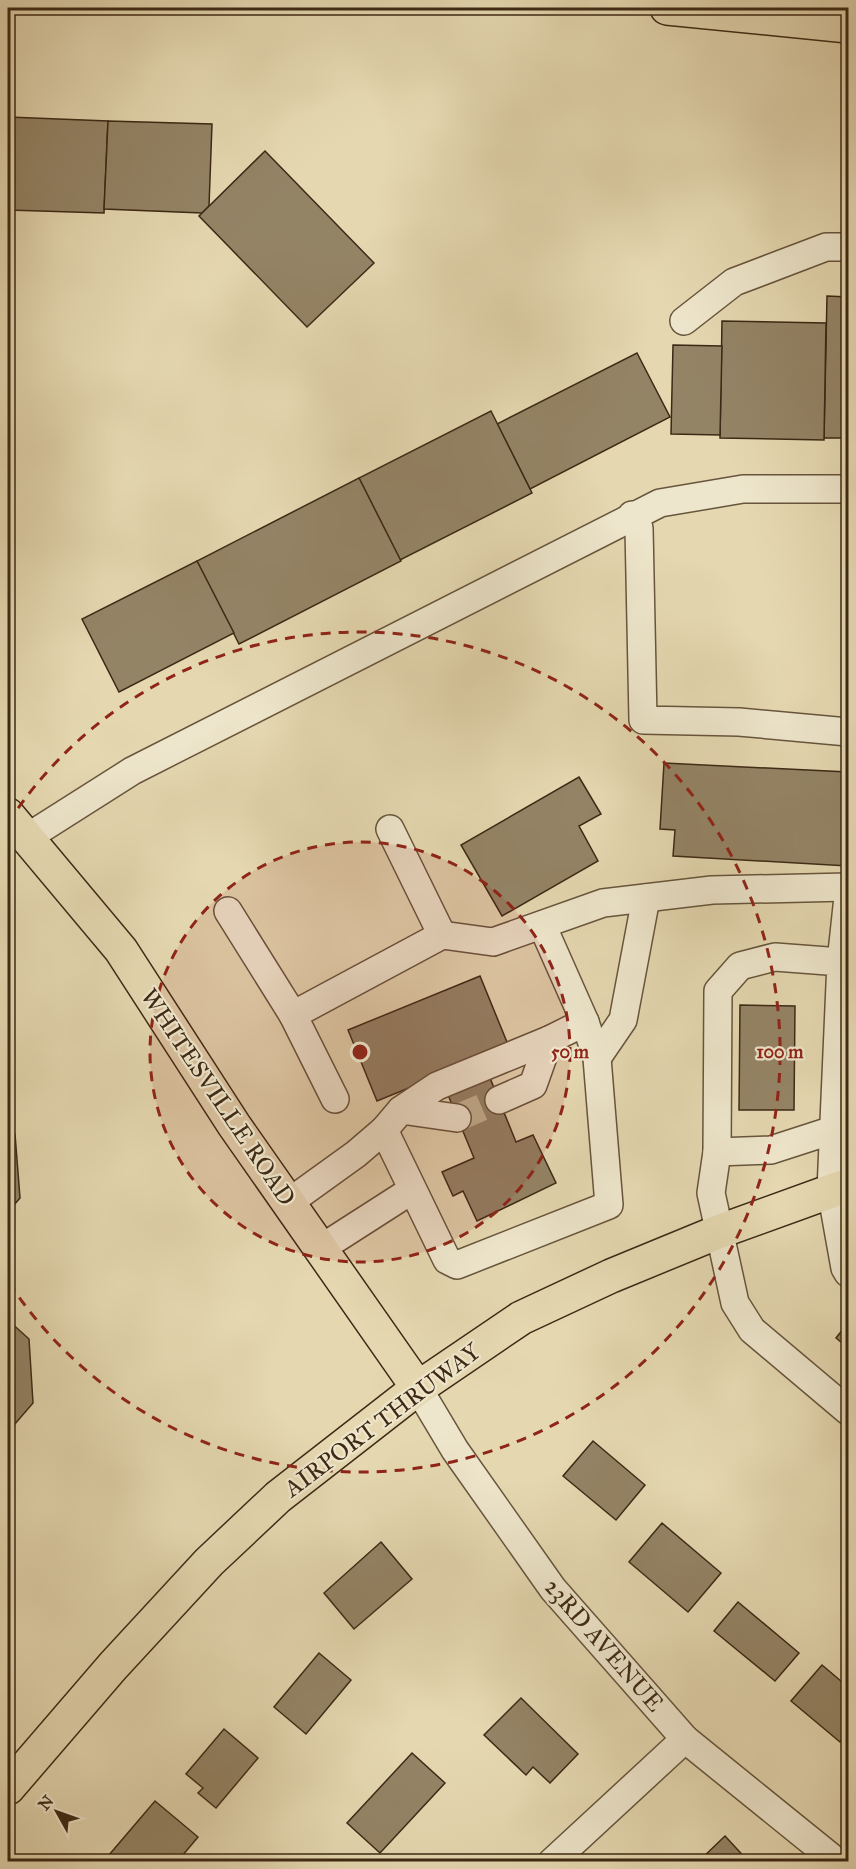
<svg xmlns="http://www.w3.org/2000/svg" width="856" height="1869" font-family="'IM FELL Great Primer',serif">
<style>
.building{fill:#948466;stroke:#3d2915;stroke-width:1.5}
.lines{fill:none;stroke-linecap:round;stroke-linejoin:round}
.minor-tunnel{stroke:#c3b592;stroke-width:27;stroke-dasharray:27 14;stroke-linecap:butt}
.minor-casing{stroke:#67553c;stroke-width:30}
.major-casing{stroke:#3d2915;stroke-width:36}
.highway-casing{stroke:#3d2915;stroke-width:36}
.minor{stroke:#eee6cc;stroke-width:27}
.major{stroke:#e5d8b1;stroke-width:33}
.highway{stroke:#e5d8b1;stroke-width:33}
.ring{fill:none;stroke:#8f2418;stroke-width:3;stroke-dasharray:10 8}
.labels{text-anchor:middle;stroke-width:4.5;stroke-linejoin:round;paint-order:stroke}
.street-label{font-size:24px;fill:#3d2915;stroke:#eee6cc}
.centre{fill:#8f2418;stroke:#eee6cc;stroke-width:3}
.ring-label{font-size:18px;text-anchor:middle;font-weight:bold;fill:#8f2418;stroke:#eee6cc;stroke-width:4.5;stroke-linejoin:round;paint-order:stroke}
</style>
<rect width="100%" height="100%" fill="#e5d8b1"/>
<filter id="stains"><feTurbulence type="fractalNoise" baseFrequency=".00333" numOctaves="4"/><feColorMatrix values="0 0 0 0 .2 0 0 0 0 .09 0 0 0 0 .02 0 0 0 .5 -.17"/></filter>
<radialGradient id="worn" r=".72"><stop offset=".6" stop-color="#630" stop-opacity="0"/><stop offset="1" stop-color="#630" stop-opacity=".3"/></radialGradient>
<!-- building -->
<g class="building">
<polygon points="8,117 108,121 104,213 8,210"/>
<polygon points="108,121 212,124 209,206 202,213 104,209"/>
<polygon points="265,151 374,263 307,327 199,216"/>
<polygon points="827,296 848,297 848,438 824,438"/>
<polygon points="722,321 826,323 824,440 720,438"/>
<polygon points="673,345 722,346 720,435 671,434"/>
<polygon points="637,353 670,417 530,489 497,424"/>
<polygon points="491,411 532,493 400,560 359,478"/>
<polygon points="359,478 401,561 239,644 197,561"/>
<polygon points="197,561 234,633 119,692 82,619"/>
<polygon points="664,763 848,772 848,866 673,856 675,830 660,829"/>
<polygon points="579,777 601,814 579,826 598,861 502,916 461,845"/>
<polygon points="480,976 509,1047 377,1101 348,1030"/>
<polygon points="740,1005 795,1006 794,1110 739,1110"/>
<polygon points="488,1073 516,1142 533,1135 556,1183 477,1221 463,1191 453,1196 442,1172 474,1158 446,1090"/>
<polygon points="8,1128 15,1134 20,1198 8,1212"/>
<polygon points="8,1320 29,1339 33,1403 8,1432"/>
<polygon points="848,1323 848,1348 836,1338"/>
<polygon points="593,1441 645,1485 616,1520 563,1476"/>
<polygon points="662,1523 721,1573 688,1612 629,1562"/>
<polygon points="381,1542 412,1579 354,1629 324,1593"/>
<polygon points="738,1602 799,1653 775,1681 714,1631"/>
<polygon points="319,1653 351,1680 306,1734 274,1707"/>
<polygon points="822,1665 848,1687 848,1732 840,1742 791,1701"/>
<polygon points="521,1698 578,1754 550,1783 533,1767 526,1775 484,1735"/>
<polygon points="224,1729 258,1758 216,1808 198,1793 203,1788 186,1774"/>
<polygon points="412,1753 445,1783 380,1853 347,1823"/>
<polygon points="155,1801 198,1837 177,1862 117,1862 109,1855"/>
<polygon points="725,1836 749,1862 698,1862"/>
</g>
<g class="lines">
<!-- minor-tunnel -->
<polyline class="minor-tunnel" points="457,1118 499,1100"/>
<!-- minor casing -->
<g class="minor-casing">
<g id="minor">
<polyline points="684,321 734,282 826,247 848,247"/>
<polyline points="632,515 639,528 643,720 739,722 848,732"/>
<polyline points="28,837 132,771 660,503 743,489 848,489"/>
<polyline points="228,911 293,1015 442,935 390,829"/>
<polyline points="442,935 493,942 603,903 712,890 848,887"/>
<polyline points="841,962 848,897"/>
<polyline points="293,1015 335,1099"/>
<polyline points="597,1058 623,1020 646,898"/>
<polyline points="499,1100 533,1085 549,1040"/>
<polyline points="401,1110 457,1118"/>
<polyline points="836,1129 771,1150 717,1152 718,991 740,966 775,957 841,962 831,1190 845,1268 848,1273"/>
<polyline points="384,1130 447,1260 457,1265 609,1205 597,1058 585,1022 542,925"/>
<polyline points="717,1152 711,1193 735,1303 752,1330 848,1411"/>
<polyline points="288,1203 356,1154 384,1130 401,1110 437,1086 549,1040 585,1022"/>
<polyline points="320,1249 412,1190"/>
<polyline points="418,1388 455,1450 553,1589 685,1739 837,1862"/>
<polyline points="552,1862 685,1739"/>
</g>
</g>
<!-- major casing -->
<g class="major-casing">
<g id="major">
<polyline points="8,815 121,950 234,1125 418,1388"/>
<polyline points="8,1788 113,1666 209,1562 278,1497 418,1388 521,1318 611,1276 718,1232 848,1185"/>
</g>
</g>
<!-- highway casing -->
<g class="highway-casing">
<polyline id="highway" points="667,8 848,26"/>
</g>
<!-- minor -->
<use href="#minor" class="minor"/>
<!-- major -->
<use href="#major" class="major"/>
<!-- highway -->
<use href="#highway" class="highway"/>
</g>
<!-- distance rings -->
<circle cx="360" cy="1052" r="210" fill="#8f2418" fill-opacity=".12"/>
<g class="ring">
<circle cx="360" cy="1052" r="210"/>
<path d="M8 823A420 420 0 1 1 8 1281"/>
</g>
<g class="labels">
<!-- street labels -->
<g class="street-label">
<text transform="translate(218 1097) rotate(56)" y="8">WHITESVILLE ROAD</text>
<text transform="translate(382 1420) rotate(-37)" y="8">AIRPORT THRUWAY</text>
<text transform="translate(604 1645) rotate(49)" y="8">23RD AVENUE</text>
</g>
</g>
<circle cx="360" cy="1052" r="9" class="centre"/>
<g class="ring-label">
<text x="570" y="1058">50 m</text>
<text x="780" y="1058">100 m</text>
</g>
<!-- margin -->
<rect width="856" height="1869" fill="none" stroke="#e5d8b1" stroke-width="30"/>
<rect x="9" y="9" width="838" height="1851" fill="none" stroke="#3d2915" stroke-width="3"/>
<rect x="15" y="15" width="826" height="1839" fill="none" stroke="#3d2915" stroke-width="1.5"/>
<!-- north arrow -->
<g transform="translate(57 1812) rotate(310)" stroke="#eee6cc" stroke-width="4.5" paint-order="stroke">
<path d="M0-4.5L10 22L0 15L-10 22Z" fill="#3d2915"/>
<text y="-9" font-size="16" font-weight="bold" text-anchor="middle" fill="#3d2915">N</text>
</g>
<rect width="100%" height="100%" filter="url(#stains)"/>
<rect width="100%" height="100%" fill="url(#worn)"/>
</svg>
